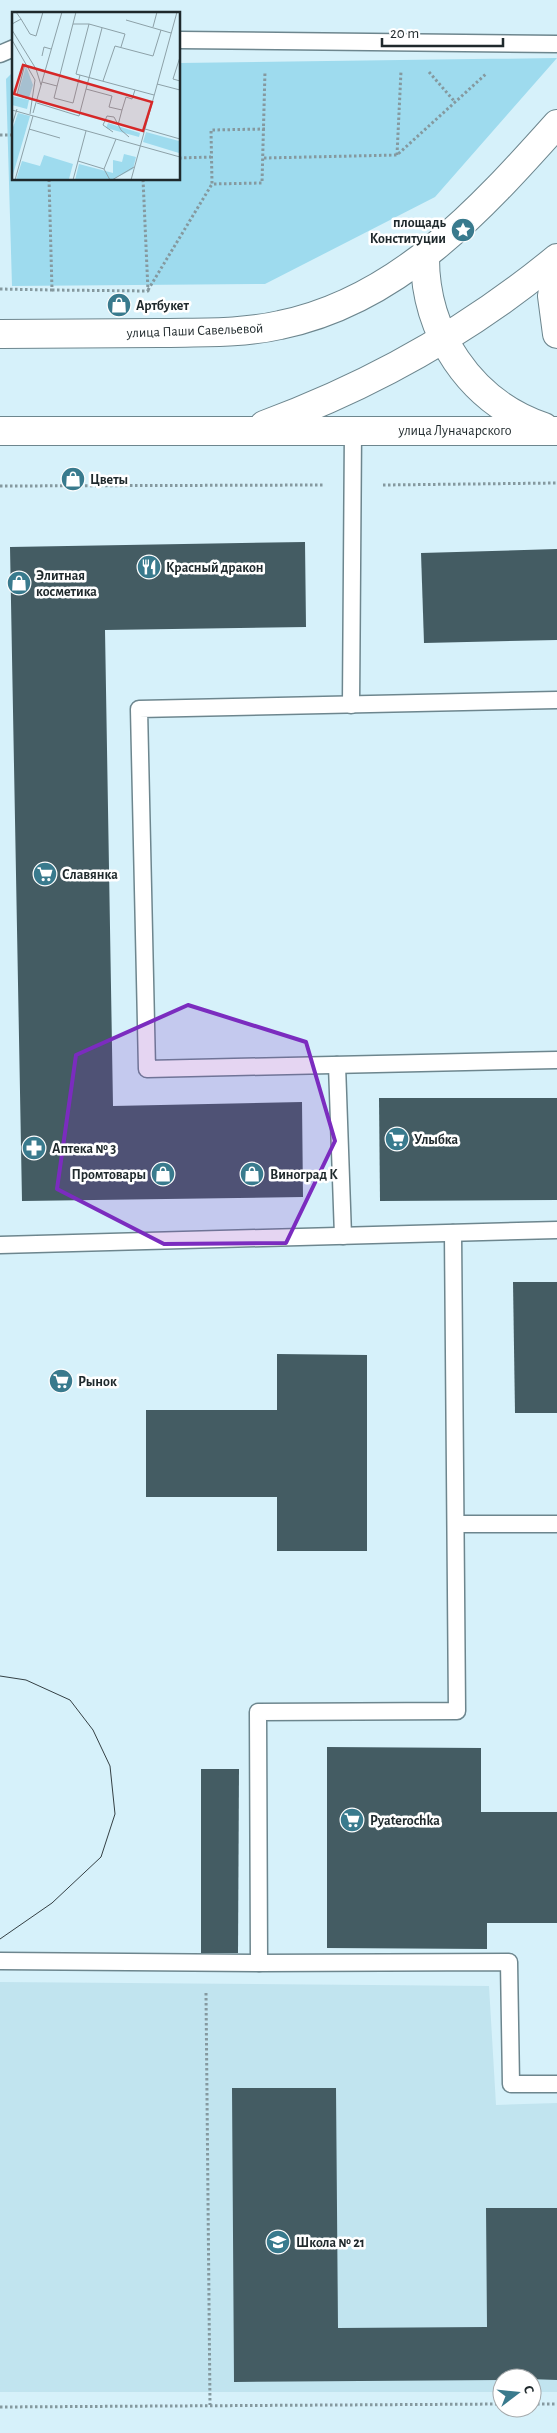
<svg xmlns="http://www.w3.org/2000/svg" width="557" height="2433" font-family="'Alegreya Sans',sans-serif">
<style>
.built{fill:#c1e4ef}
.green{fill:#9edbee}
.building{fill:#445c63}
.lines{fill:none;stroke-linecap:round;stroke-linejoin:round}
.lane-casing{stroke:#6d868e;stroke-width:19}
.secondary-casing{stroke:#6d868e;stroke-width:30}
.path{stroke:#85999f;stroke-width:3;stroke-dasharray:2.5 2.5;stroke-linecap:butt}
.lane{stroke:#fff;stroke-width:16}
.secondary{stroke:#fff;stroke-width:28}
.tram{stroke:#344044;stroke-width:1}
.marked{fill:#7b2cbf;fill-opacity:0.2;stroke:#7b2cbf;stroke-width:4;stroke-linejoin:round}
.labels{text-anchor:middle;stroke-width:5;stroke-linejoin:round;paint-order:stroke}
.poi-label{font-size:14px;font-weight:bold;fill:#1f292c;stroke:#fff;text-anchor:start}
.street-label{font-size:14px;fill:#1f292c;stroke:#fff}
.inset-road{fill:none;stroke:#8da1a8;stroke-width:1}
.view{fill:#d62828;fill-opacity:0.15;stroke:#d62828;stroke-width:2.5}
.inset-edge{fill:none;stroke:#1f292c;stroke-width:2.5}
</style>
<rect width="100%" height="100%" fill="#d6f1fa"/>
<!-- built -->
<polygon class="built" points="0,1982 489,1986 496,2105 557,2103 557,2392 532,2392 532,2378 502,2378 502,2392 0,2392"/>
<!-- green -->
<polygon class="green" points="557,58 435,197 265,284 12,286 6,79 14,71 14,179 179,179 179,63"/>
<!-- building -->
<g class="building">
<polygon points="305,542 306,627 105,630 113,1106 302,1102 303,1197 22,1201 10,547"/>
<polygon points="557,549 557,640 424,643 421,553"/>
<polygon points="379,1098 557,1098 557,1200 380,1201"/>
<polygon points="513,1282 557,1282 557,1413 515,1413"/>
<polygon points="277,1354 367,1355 367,1551 277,1551 277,1497 146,1497 146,1410 277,1410"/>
<polygon points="327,1747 481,1748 481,1812 557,1812 557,1923 487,1923 487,1949 327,1948"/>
<polygon points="201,1769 239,1769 238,1953 201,1953"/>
<polygon points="232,2088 336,2088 338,2328 487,2327 486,2208 557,2208 557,2380 502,2378 502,2380 234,2382"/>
</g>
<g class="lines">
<!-- lane casing -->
<g class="lane-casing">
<g id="lane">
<polyline points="179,40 557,44"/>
<polyline points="0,54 14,48"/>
<polyline points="557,700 139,709 147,1069 557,1060"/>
<polyline points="351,705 353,430"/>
<polyline points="337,1065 343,1236"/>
<polyline points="453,1233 457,1711 258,1712 259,1963 509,1962 511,2084 557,2084"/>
<polyline points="0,1245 557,1230"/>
<polyline points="456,1524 557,1524"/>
<polyline points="0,1961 259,1963"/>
</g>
</g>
<!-- secondary casing -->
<g class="secondary-casing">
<g id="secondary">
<path d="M425,255C424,332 470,402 544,427"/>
<polyline points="557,265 552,296 557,334"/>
<path d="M0,334C53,334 106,333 159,333C200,332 241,334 280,325C398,301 480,210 557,124"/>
<path d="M264,425C370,386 470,330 557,258"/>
<polyline points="0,431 557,431"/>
</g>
</g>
<!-- path -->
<g class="path">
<polyline points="429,72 455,102"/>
<polyline points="265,129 211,130 212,184 262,183 265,71"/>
<polyline points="0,135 14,135"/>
<polyline points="397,155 401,71"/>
<polyline points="179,158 211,157"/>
<polyline points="264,158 397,155 487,73"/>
<polyline points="0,289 52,290 49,179"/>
<polyline points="52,290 148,291 143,179"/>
<polyline points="148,290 212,184"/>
<polyline points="383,485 557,483"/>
<polyline points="0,486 324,485"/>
<polyline points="206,1993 210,2405"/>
<polyline points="532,2404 557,2404"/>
<polyline points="0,2407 502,2404"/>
</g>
<!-- lane -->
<use href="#lane" class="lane"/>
<!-- secondary -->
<use href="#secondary" class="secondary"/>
<!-- tram -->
<polyline class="tram" points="0,1676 26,1680 70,1700 93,1730 110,1766 115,1814 101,1857 52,1903 0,1939"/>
</g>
<!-- marked area -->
<path class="marked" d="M188,1005L306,1042L335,1141L286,1243L164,1244L57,1189L76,1055Z"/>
<!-- icons -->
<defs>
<g id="sight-disc" transform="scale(1.25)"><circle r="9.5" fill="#397a8d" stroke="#fff"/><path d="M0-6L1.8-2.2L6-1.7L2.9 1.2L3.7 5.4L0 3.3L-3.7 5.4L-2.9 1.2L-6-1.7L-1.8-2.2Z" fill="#fff"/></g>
<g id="shop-disc" transform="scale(1.25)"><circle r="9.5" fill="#397a8d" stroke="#fff"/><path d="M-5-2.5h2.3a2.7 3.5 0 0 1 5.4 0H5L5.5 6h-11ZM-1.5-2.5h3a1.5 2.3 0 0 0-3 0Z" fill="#fff"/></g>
<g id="restaurant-disc" transform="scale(1.25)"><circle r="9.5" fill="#397a8d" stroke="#fff"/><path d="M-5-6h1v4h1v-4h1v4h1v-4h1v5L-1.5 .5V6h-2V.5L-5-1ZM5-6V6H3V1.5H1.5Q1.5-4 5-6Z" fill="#fff"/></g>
<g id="supermarket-disc" transform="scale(1.25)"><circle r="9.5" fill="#397a8d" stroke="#fff"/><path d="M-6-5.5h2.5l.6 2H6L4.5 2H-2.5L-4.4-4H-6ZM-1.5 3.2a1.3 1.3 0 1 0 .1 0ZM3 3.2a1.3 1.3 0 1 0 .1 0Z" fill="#fff"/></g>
<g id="pharmacy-disc" transform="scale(1.25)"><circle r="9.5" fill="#397a8d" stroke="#fff"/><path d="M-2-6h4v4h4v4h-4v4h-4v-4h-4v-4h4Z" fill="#fff"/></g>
<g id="school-disc" transform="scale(1.25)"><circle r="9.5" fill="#397a8d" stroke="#fff"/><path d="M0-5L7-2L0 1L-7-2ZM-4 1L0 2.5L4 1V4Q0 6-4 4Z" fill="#fff"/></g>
</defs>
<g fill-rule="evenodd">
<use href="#sight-disc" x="463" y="230"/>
<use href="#shop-disc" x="119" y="305"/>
<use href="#shop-disc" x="73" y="479"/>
<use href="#restaurant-disc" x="149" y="567"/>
<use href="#shop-disc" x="19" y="583"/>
<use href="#supermarket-disc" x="45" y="874"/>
<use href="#supermarket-disc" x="397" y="1139"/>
<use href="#pharmacy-disc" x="34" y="1148"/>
<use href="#shop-disc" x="163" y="1174"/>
<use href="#shop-disc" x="252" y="1174"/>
<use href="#supermarket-disc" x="61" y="1381"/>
<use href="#supermarket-disc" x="352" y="1820"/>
<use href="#school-disc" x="278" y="2242"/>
</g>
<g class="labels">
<!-- poi labels -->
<g class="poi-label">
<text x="446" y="227" text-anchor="end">площадь<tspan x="446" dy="16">Конституции</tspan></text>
<text x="136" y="310">Артбукет</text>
<text x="90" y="484">Цветы</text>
<text x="166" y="572">Красный дракон</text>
<text x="36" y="580">Элитная<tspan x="36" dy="16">косметика</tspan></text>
<text x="62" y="879">Славянка</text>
<text x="414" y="1144">Улыбка</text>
<text x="52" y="1153">Аптека № 3</text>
<text x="146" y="1179" text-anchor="end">Промтовары</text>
<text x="270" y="1179">Виноград К</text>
<text x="78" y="1386">Рынок</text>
<text x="370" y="1825">Pyaterochka</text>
<text x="296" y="2247">Школа № 21</text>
</g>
<!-- street labels -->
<g class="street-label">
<text transform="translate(195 330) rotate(-2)" y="5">улица Паши Савельевой</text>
<text x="455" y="435">улица Луначарского</text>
</g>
</g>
<!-- overview -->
<g transform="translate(12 12)">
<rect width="168" height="168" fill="#d6f1fa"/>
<path d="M14,54L21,73L17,86L6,82ZM0,84L17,88L15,97L0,93ZM6,101L18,104L0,166V118ZM96,111L128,121L127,125L94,116ZM134,120L167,129V141L131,130ZM112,142L124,145L121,157L102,167L63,168L67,152L101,161V148L110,150ZM32,143L61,152L57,167L4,168L10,149L28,154Z" fill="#9edbee"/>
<path class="inset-road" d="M64,0L42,86L61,91L68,63M9,7L18,22L24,24L31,0M114,8L159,21M0,12L9,7L4,0M61,12H77M141,15L145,0M0,18L24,57L29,73M0,28L23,68L18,102M109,35L113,22L77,12L64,62L142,83M30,44L32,35L39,37M168,45L161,67L168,69M13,52L5,83L20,88M91,69L103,34L141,44L149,18M30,70L45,74M145,72L168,78M74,77L100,84L97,95L110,98L114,85L120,87L123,78M25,91L67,104L90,16M0,98L168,145M21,101L50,0M0,113L5,97M106,113L110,98M17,117L48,126M133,117L168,127M101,120L91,113L95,104L102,105L109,118L117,125M66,149L92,157L98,168M92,157L104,127M3,168L21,104M61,168L74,119M100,168L122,155M119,168L165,0"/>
<path class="view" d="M11,53L140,90L131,119L2,82Z"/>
<rect width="168" height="168" class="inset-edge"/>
</g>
<!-- north arrow -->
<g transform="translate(517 2393) rotate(74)"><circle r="24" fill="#ffffff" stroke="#a5a9ab"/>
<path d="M0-4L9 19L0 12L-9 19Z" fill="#397a8d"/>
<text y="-8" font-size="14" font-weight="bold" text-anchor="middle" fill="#1f292c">С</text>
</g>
<!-- scale -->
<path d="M382 38v8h121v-8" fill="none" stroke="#1f292c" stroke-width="2.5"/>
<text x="390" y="38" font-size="15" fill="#1f292c" stroke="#ffffff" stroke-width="4" paint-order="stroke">20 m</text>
</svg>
